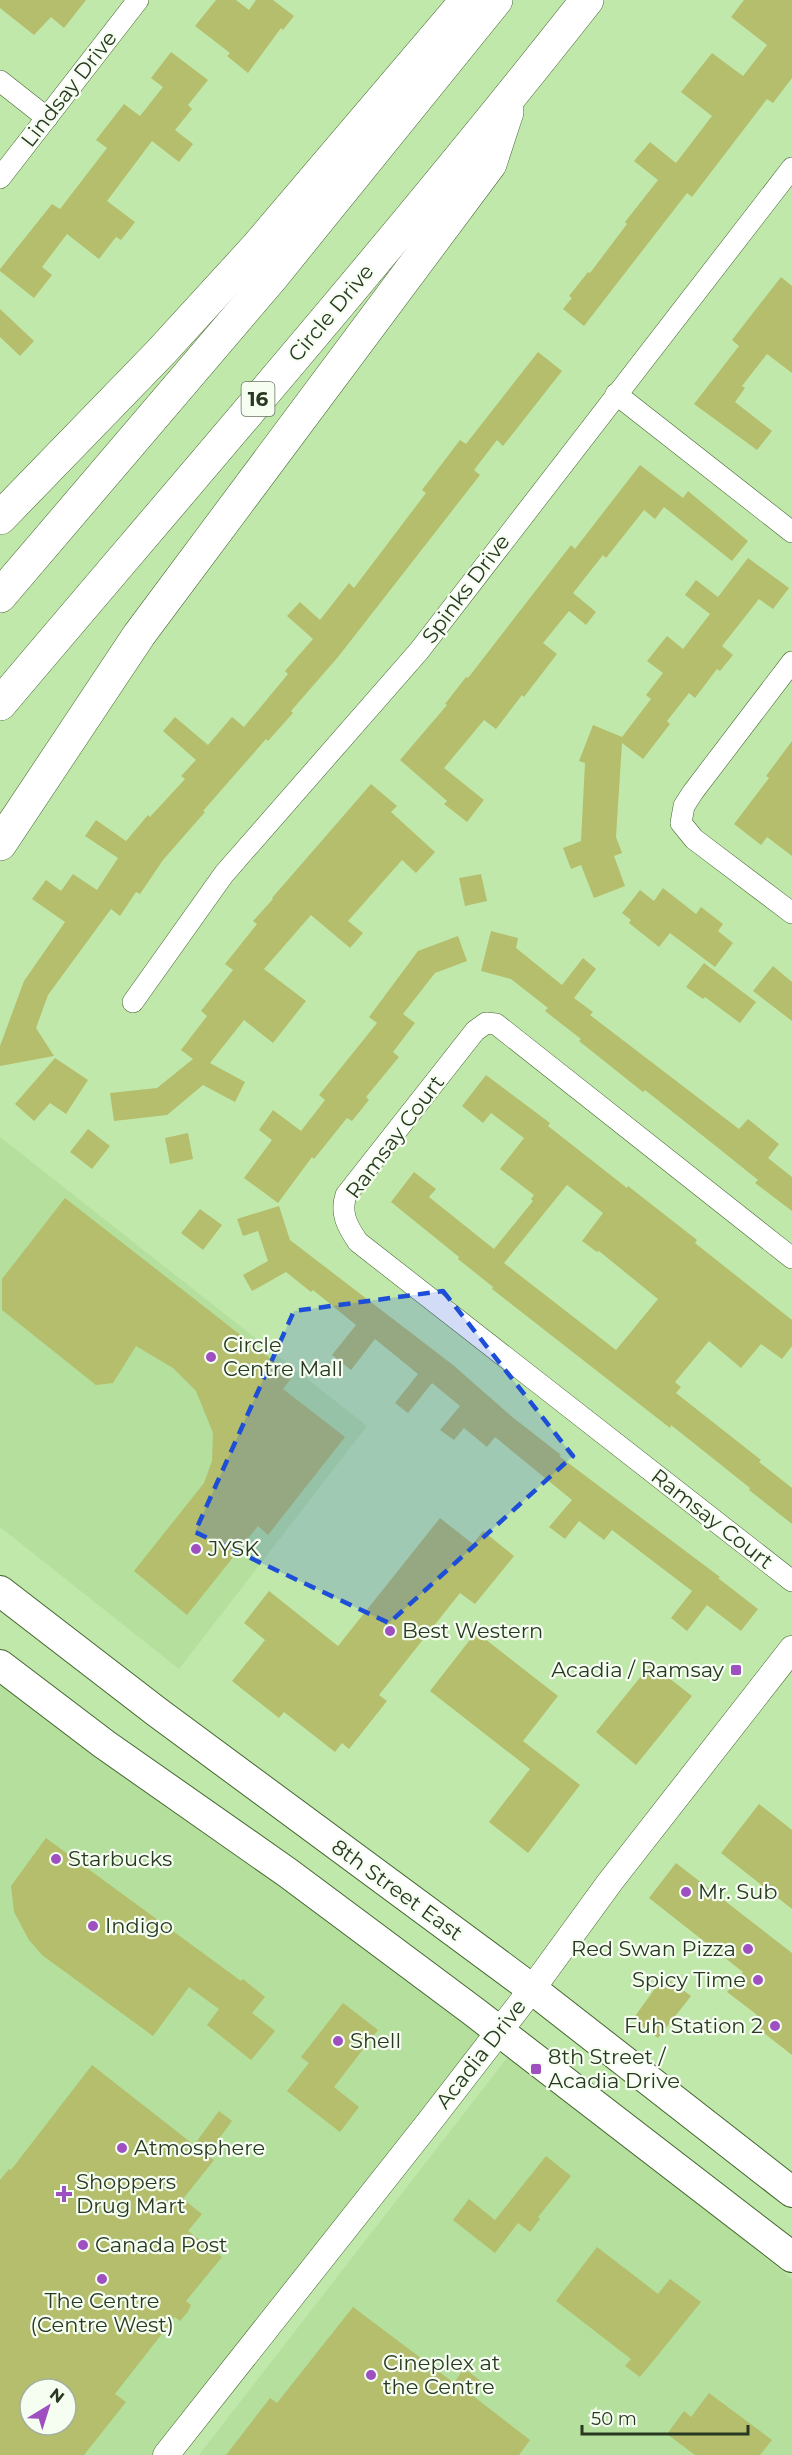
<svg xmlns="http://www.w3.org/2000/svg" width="792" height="2455" font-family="Montserrat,sans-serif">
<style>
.built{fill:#b4df9c;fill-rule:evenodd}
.building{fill:#b4be6c;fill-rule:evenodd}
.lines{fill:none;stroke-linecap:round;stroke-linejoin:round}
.minor-casing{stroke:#44662f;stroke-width:22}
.tertiary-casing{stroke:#44662f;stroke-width:27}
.secondary-casing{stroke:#44662f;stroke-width:32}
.motorway-casing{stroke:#44662f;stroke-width:34}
.minor{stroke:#fff;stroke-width:21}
.tertiary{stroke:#fff;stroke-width:26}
.secondary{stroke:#fff;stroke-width:30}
.motorway{stroke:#fff;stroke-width:33}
.marked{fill:#1d4ed8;fill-opacity:0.2;stroke:#1d4ed8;stroke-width:4.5;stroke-dasharray:12 8;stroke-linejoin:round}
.poi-dot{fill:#9e4fc0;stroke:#f6fef2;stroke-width:2}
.labels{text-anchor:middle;stroke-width:4.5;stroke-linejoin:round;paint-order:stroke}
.shield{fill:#f6fef2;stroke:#667460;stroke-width:1.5}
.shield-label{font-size:20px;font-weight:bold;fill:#293921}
.street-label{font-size:21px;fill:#293921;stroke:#f6fef2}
.poi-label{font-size:21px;fill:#293921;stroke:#f6fef2;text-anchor:start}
</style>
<rect width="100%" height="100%" fill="#c1e8ab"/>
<!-- built -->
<g class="built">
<polygon points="0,1137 367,1426 179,1669 0,1527"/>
<path d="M0,1668L498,2032L166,2455H0ZM30,2389H66V2425H30Z"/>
<polygon points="517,2045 536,2069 792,2279 792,2455 199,2455"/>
</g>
<!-- building -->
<g class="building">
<polygon points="0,0 86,0 64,28 51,17 34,35 0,8"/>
<polygon points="216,0 236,0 249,10 256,0 273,0 294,16 283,30 281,28 248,73 227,56 230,53 195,26"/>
<polygon points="744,0 792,0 792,78 773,103 767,99 692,197 687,193 584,326 563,309 572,298 569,296 588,272 590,273 627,224 625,222 658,180 634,161 650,142 676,163 712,116 681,92 712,53 743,76 767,45 731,17"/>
<polygon points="171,52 208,80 188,105 192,109 175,130 193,144 179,162 152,141 107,201 135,222 121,240 116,237 99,259 67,234 42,267 52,275 34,298 0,271 0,269 52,204 60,209 107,148 96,140 124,104 140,116 163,87 151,78"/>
<polygon points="781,277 792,286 792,373 767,354 742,386 745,388 735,402 772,431 757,450 694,404 739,346 732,340"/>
<polygon points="0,309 34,341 20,356 0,337"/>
<polygon points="538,352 562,371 503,446 497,440 474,470 480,475 338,657 291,711 293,713 268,741 266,739 203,811 205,812 163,860 140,894 136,892 120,916 111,909 48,995 36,1028 54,1056 0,1066 0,1046 24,981 65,922 32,899 46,880 61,891 73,874 97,890 118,858 85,836 96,820 126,841 148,815 150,817 185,779 181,776 196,760 163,731 175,717 208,745 232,717 244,727 288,674 285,671 313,639 287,616 300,602 320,620 349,583 354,588 426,493 422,490 460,440 466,444"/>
<polygon points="640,465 683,498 688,491 748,541 732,561 664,507 655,519 644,510 606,558 603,555 573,593 596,612 586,625 569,611 543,643 557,654 524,697 522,695 496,729 484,720 444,768 484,800 467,822 444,804 447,801 400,760 447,705 445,704 466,677 468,678 571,545 575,549"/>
<polygon points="748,558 789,588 773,609 759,599 722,646 733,655 720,671 717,669 695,698 689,693 667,721 670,724 643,759 622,743 616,837 622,853 614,856 625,886 594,898 581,865 571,869 563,848 581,841 585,763 579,761 593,725 622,737 651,699 646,695 663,673 647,661 667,636 683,649 710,614 685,595 696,580 718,597"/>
<polygon points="792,741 792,856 767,837 761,845 734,824 769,778 766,776"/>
<polygon points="371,784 397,806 391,812 435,852 416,873 402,860 386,878 348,921 363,933 350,948 311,915 264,969 306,1001 273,1043 244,1020 210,1063 245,1082 235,1102 203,1085 167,1115 114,1121 110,1093 157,1088 193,1059 181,1050 207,1016 201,1011 233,970 225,964 257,924 253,921 273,899 272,898"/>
<polygon points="481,874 487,901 465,906 459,878"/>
<polygon points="663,888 696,914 701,907 723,924 718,931 733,943 715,967 670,933 659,947 629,923 631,920 622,913 640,890 654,901"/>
<polygon points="491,931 518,938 516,948 562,985 583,958 596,969 574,998 593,1012 590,1015 739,1129 748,1119 779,1144 768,1158 792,1177 792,1211 755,1183 758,1180 722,1151 645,1090 643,1092 579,1041 581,1039 545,1011 548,1008 511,979 481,971"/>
<polygon points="458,936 467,961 435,973 403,1014 415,1023 393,1052 399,1057 366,1097 369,1100 352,1121 347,1118 314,1159 312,1157 278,1203 244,1178 272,1140 259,1130 273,1110 301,1131 325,1100 319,1095 377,1023 369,1017 418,951"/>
<polygon points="704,963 756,1002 740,1023 705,997 703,999 686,987"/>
<polygon points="773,966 792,982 792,1021 753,991"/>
<polygon points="55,1058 88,1080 66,1114 50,1103 34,1121 15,1104"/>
<path d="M486,1075L550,1123L548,1126L627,1188L628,1186L697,1240L695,1243L792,1320V1346L782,1359L761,1344L741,1368L709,1341L675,1382L681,1387L676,1393L761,1460L759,1462L792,1488V1524L749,1490L750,1488L671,1425L670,1428L492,1289L493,1287L458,1259L459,1257L391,1202L414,1172L436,1189L429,1197L494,1249L533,1201L531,1199L534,1195L500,1169L524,1138L491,1113L483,1123L462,1106ZM567,1185L603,1213L582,1241L597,1252L599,1251L658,1299L616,1350L504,1263Z"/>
<polygon points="88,1129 110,1146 92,1169 70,1152"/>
<polygon points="188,1133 193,1159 170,1164 165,1138"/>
<polygon points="65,1198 293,1376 283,1389 345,1437 268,1535 258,1526 187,1615 134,1571 204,1483 212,1461 213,1433 196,1391 173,1368 136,1346 113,1383 96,1385 2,1310 2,1279"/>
<polygon points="279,1206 290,1240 453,1365 511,1416 561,1455 559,1456 720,1577 718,1578 758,1609 741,1631 707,1605 687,1631 671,1618 692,1591 612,1530 604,1540 579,1521 565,1539 549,1527 572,1500 495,1437 487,1447 464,1428 454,1440 440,1430 460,1406 432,1383 408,1413 395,1403 418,1374 375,1339 351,1370 332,1355 356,1325 313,1290 311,1292 286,1272 252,1291 243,1275 268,1261 258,1231 243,1236 237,1219"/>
<polygon points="200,1209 222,1225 203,1250 181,1233"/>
<polygon points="440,1518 473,1544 483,1531 514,1556 475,1604 460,1593 379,1695 387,1701 349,1749 342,1743 335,1752 284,1712 279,1718 232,1681 265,1640 244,1623 269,1591 338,1646"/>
<polygon points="476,1632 558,1696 523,1741 580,1785 528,1853 489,1822 530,1769 430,1691"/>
<polygon points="651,1664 692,1696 636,1765 596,1732"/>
<polygon points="759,1804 792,1830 792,1909 721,1853"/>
<polygon points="46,1838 241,1981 243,1979 265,1997 252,2013 275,2031 251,2060 207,2025 219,2009 189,1987 153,2036 42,1955 29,1940 14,1912 11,1886"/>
<polygon points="676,1863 792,1953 792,2055 760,2030 756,2014 727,1992 743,1972 649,1898"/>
<polygon points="664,1976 691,1996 658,2038 633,2019"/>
<polygon points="343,2003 378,2030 334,2087 359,2107 340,2132 287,2091 309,2063 301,2057"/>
<path d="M92,2065L194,2145L219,2111L232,2121L207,2155L214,2160L183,2199L202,2214L188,2231L222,2257L186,2301L191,2305L187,2313L180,2321L175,2317L115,2394L126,2402L84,2455H0V2180L9,2169L11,2170ZM30,2389H66V2425H30Z"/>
<polygon points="546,2156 571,2176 538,2217 540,2219 530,2232 518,2223 495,2253 453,2220 469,2199 495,2220"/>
<polygon points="597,2247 658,2294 670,2279 701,2302 640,2377 625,2366 631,2359 556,2301"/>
<polygon points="353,2307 454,2383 464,2368 483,2383 473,2396 530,2440 519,2455 226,2455 270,2398 277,2403"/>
<polygon points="709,2393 772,2440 760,2455 695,2455 667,2434 684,2411 691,2417"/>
</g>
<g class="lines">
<!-- minor casing -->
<g class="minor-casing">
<g id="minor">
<polyline points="0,81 47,118"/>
<polyline points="0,178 138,0"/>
<polyline points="616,394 792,532"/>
<polyline points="792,662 693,792 684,806 681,823 694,839 792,913"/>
<polyline points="133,1002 224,874 419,651 792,168"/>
<path d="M792,1258L496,1024L486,1023L475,1031L346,1195C340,1213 347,1226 358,1242L792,1581"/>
</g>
</g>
<!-- tertiary casing -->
<g class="tertiary-casing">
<polyline id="tertiary" points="166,2455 430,2121 532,1989 610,1882 792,1649"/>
</g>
<!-- secondary casing -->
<g class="secondary-casing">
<g id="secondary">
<polyline points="0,1591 157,1712 532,1989 792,2192"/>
<polyline points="0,1665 104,1744 288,1873 473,2011 792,2257"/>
</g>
</g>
<!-- motorway casing -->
<g class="motorway-casing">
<g id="motorway">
<polyline points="0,518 161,352 257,247 467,0"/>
<polyline points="0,596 272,277 496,0"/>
<path d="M0,704C197,471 398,240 587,0"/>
<polyline points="0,844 139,635 490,164 507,112"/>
</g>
</g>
<!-- minor -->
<use href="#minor" class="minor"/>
<!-- tertiary -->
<use href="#tertiary" class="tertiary"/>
<!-- secondary -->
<use href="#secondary" class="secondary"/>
<!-- motorway -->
<use href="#motorway" class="motorway"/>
</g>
<!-- marked area -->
<path class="marked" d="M443,1291L573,1456L389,1623L195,1532L294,1311Z"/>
<!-- markers -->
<g class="poi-dot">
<circle cx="211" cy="1357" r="6"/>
<circle cx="196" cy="1549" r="6"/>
<circle cx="390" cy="1631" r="6"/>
<rect x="730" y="1664" width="12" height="12" rx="3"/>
<circle cx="56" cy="1859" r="6"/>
<circle cx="686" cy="1892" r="6"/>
<circle cx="93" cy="1926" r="6"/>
<circle cx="748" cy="1949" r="6"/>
<circle cx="758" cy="1980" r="6"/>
<circle cx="775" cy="2026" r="6"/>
<circle cx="338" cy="2041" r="6"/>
<rect x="530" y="2063" width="12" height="12" rx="3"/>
<circle cx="122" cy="2148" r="6"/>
<path d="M61 2185h6v6h6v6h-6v6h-6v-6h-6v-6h6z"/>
<circle cx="83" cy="2245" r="6"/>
<circle cx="102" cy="2279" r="6"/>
<circle cx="371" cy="2375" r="6"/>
</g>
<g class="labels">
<!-- shield labels -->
<rect class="shield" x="241.5" y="382" width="33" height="34" rx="4.5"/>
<g class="shield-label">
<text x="258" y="406">16</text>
</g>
<!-- street labels -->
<g class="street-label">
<text transform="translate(69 89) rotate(-52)" y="7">Lindsay Drive</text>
<text transform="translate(331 313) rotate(-50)" y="7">Circle Drive</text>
<text transform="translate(466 589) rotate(-53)" y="7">Spinks Drive</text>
<text transform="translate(395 1137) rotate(-53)" y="7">Ramsay Court</text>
<text transform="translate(712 1519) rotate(38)" y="7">Ramsay Court</text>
<text transform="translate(397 1890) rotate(36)" y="7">8th Street East</text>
<text transform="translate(481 2054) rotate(-52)" y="7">Acadia Drive</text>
</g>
<!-- poi labels -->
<g class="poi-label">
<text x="223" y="1352">Circle<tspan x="223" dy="24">Centre Mall</tspan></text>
<text x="208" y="1556">JYSK</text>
<text x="402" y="1638">Best Western</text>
<text x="724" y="1677" text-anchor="end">Acadia / Ramsay</text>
<text x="68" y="1866">Starbucks</text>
<text x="698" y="1899">Mr. Sub</text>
<text x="105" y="1933">Indigo</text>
<text x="736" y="1956" text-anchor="end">Red Swan Pizza</text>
<text x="746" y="1987" text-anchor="end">Spicy Time</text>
<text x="763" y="2033" text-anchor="end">Fuh Station 2</text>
<text x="350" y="2048">Shell</text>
<text x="548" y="2064">8th Street /<tspan x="548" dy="24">Acadia Drive</tspan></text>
<text x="134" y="2155">Atmosphere</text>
<text x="76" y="2189">Shoppers<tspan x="76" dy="24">Drug Mart</tspan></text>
<text x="95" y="2252">Canada Post</text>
<text x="102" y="2308" text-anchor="middle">The Centre<tspan x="102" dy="24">(Centre West)</tspan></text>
<text x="383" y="2370">Cineplex at<tspan x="383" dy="24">the Centre</tspan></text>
</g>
</g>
<!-- north arrow -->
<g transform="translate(48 2407) rotate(38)"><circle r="28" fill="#f6fef2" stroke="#a4af9e" stroke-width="1.5"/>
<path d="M0-4.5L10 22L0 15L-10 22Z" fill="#9e4fc0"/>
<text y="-9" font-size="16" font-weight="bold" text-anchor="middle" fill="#293921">N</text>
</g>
<!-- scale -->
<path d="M582 2425v9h166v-9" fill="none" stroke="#293921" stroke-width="3"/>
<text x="591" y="2425" font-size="18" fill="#293921" stroke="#f6fef2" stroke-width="4.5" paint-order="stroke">50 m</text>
</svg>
